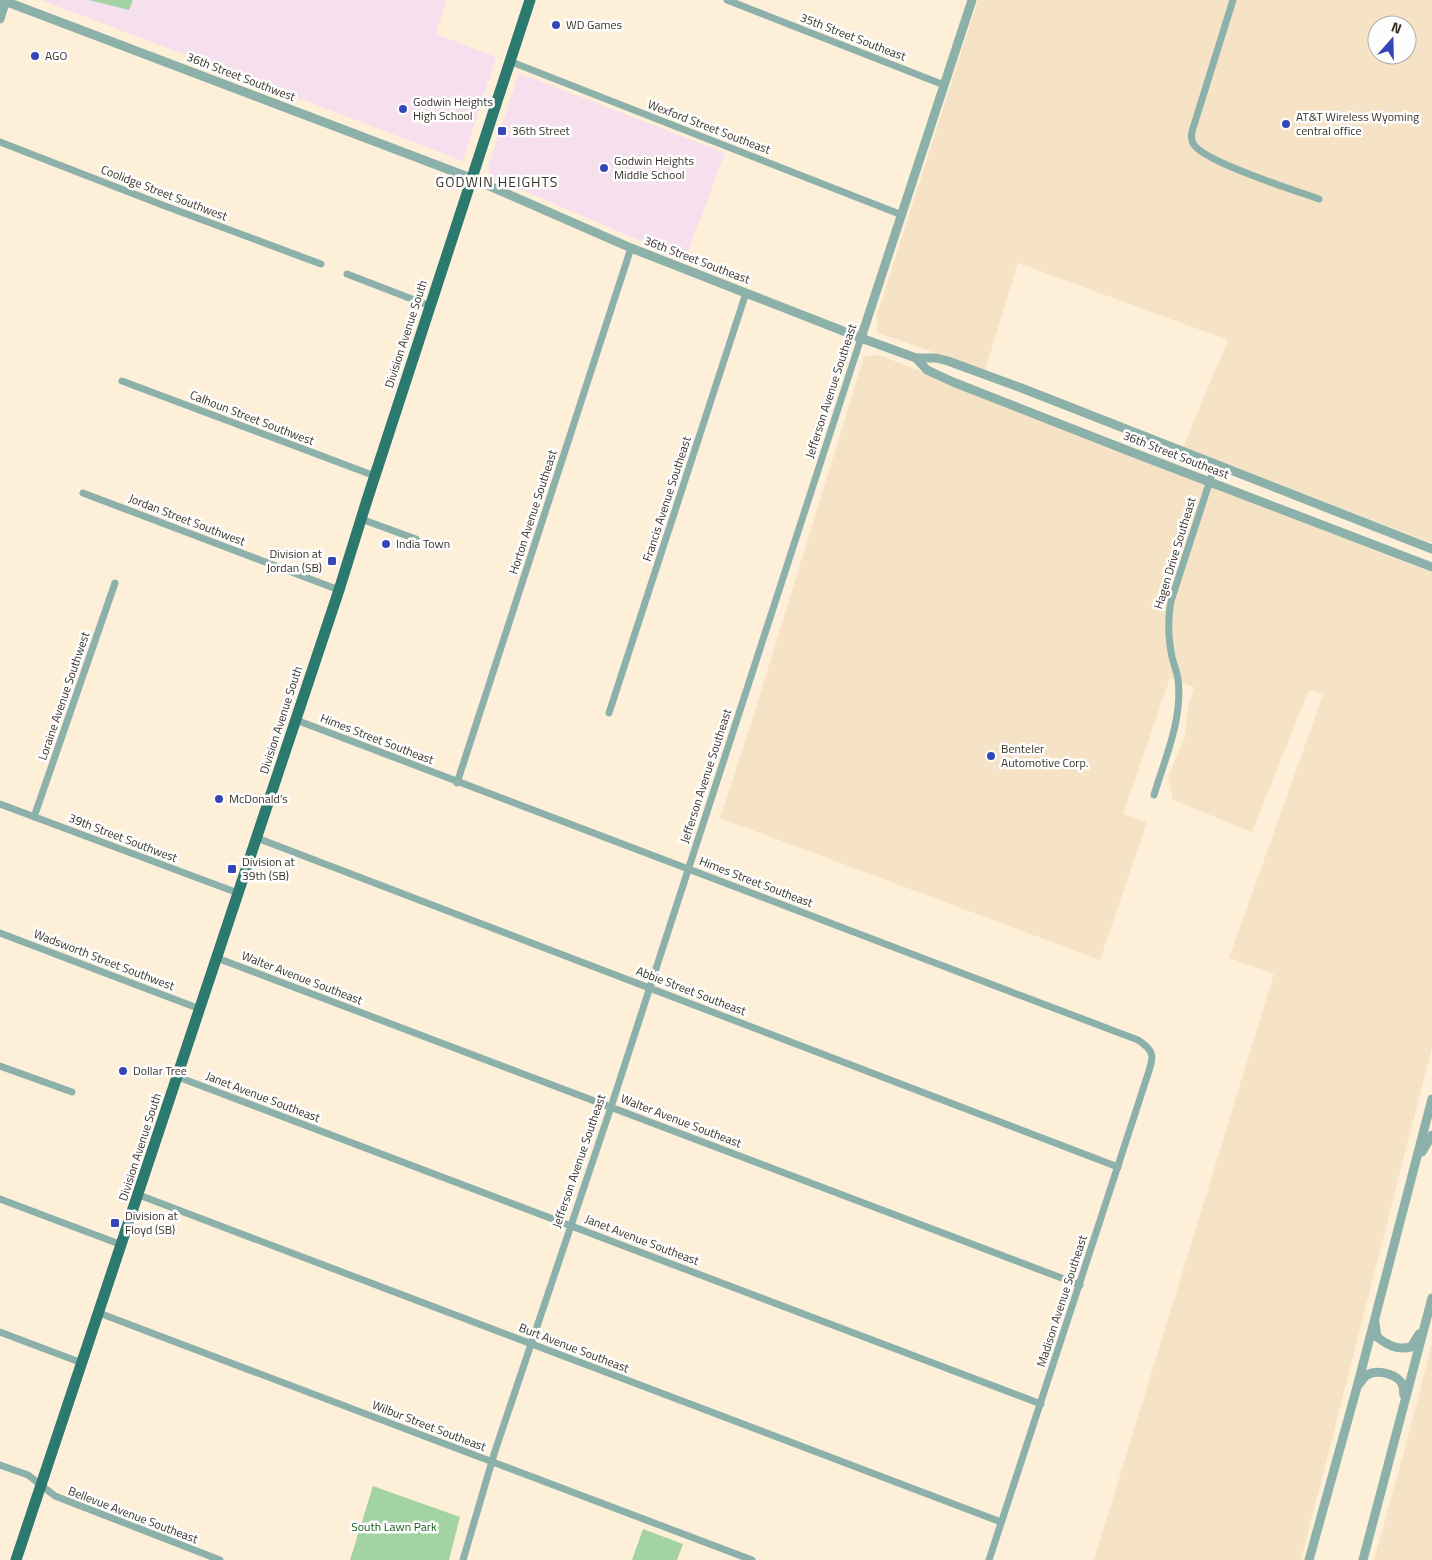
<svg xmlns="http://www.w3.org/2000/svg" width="1432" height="1560" font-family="'Titillium Web',sans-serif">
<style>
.built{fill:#f6e2c5;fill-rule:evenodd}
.education{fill:#f6e0ed}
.green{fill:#a4d3a3}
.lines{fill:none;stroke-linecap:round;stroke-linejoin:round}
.minor{stroke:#8cb1aa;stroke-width:7}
.tertiary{stroke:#8cb1aa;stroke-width:9}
.primary{stroke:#2c7a6f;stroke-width:11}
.poi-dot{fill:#3546b8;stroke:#fefefe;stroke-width:2}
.labels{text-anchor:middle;stroke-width:5;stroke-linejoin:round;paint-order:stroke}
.poi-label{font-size:12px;fill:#39332a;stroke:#fefefe;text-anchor:start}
.street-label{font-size:12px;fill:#39332a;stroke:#fefefe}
.park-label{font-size:12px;fill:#165e1c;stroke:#fefefe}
.neighbourhood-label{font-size:14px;letter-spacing:1px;fill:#39332a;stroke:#fefefe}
</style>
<rect width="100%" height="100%" fill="#feefd8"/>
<!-- built -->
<g class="built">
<path d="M978,0H1432V543L1183,447L1228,340L1018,263L985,370L878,333L877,315ZM1377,25H1407V55H1377Z"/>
<polygon points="879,355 1432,573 1432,1047 1301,1560 1094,1560 1274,974 1229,958 1323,695 1309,690 1252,832 1173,800 1168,777 1185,736 1188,705 1194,687 1170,678 1123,814 1147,822 1100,960 720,818 750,727 864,357"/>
<polygon points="1432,1344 1432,1560 1374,1560 1404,1452"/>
</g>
<!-- education -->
<g class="education">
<polygon points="41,0 447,0 436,34 496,57 463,161"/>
<polygon points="519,73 725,153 685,260 494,178 489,172 489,164"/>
</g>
<!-- green -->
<g class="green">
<polygon points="89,0 133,0 129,10"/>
<polygon points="373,1486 460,1517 449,1560 350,1560"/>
<polygon points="643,1529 683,1544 677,1560 632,1560"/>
</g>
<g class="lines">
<!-- minor -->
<g class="minor">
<polyline points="727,0 944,85"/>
<path d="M1233,0L1194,125C1192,131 1190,137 1193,143C1200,161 1297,191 1319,199"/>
<polyline points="509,61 902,215"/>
<polyline points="0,142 165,206 321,264"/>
<polyline points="347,274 430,306"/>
<polyline points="122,381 375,476"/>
<polyline points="83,493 339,590"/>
<polyline points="361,519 416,539"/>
<polyline points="609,713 746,293"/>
<path d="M296,720L1138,1040C1157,1052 1153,1059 1147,1077L989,1560"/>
<polyline points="457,783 631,248"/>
<path d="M1154,795C1165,758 1183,719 1178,679C1177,672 1174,665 1172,657C1168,637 1167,621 1171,601L1215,465"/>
<polyline points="0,804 238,893"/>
<polyline points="34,817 115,583"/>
<polyline points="257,838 1118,1167"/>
<polyline points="0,933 200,1009"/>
<polyline points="217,958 1080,1285"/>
<polyline points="0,1066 72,1092"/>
<polyline points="178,1077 1041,1404"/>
<polyline points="139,1195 1001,1522"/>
<polyline points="0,1199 122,1245"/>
<polyline points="99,1313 752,1560"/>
<polyline points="0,1332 82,1363"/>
<polyline points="0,1465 28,1475 55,1496 220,1560"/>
<polyline points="463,1560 495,1451 611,1107 861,338"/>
</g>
<!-- tertiary -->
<g class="tertiary">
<polyline points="2,0 471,178 631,248 861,338 916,358 936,358 948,361 1024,389 1432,549"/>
<polyline points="0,19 6,0"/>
<polyline points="861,338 972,0"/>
<polyline points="916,358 927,370 953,382 1134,453 1432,567"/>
<polyline points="1422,1152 1432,1135"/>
<path d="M1375,1323L1377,1337C1389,1346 1397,1350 1411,1347L1419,1334"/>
<path d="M1359,1384C1361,1382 1364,1377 1367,1375C1378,1369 1399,1374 1403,1386C1404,1389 1403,1392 1404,1395"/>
<polyline points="1309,1560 1357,1387 1432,1099"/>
<polyline points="1363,1560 1432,1298"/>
</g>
<!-- primary -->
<polyline class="primary" points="16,1560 339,590 367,500 530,0"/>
</g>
<!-- markers -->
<g class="poi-dot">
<circle cx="556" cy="25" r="5"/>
<circle cx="35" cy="56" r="5"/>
<circle cx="403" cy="109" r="5"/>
<circle cx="1286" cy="124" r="5"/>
<rect x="497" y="126" width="10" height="10" rx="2.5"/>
<circle cx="604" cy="168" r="5"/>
<circle cx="386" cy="544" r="5"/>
<rect x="327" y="556" width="10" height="10" rx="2.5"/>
<circle cx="991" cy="756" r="5"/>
<circle cx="219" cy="799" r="5"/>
<rect x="227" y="864" width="10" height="10" rx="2.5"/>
<circle cx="123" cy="1071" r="5"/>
<rect x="110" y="1218" width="10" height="10" rx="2.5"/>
</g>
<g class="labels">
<!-- poi labels -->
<g class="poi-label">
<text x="566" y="29">WD Games</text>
<text x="45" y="60">AGO</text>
<text x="413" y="106">Godwin Heights<tspan x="413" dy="14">High School</tspan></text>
<text x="1296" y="121">AT&amp;T Wireless Wyoming<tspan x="1296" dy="14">central office</tspan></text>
<text x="512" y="135">36th Street</text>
<text x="614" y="165">Godwin Heights<tspan x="614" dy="14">Middle School</tspan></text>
<text x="396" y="548">India Town</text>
<text x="322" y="558" text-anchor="end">Division at<tspan x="322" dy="14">Jordan (SB)</tspan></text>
<text x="1001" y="753">Benteler<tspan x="1001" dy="14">Automotive Corp.</tspan></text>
<text x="229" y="803">McDonald's</text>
<text x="242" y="866">Division at<tspan x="242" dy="14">39th (SB)</tspan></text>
<text x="133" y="1075">Dollar Tree</text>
<text x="125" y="1220">Division at<tspan x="125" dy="14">Floyd (SB)</tspan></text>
</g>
<!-- street labels -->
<g class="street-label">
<text transform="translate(853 37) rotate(21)" y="4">35th Street Southeast</text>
<text transform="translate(241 77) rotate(21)" y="4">36th Street Southwest</text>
<text transform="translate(709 127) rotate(21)" y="4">Wexford Street Southeast</text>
<text transform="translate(164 193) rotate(21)" y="4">Coolidge Street Southwest</text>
<text transform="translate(697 260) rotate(21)" y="4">36th Street Southeast</text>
<text transform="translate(406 334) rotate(-72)" y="4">Division Avenue South</text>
<text transform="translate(831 391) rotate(-72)" y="4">Jefferson Avenue Southeast</text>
<text transform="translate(252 418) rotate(21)" y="4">Calhoun Street Southwest</text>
<text transform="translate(1176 455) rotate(21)" y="4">36th Street Southeast</text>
<text transform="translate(667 499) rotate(-72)" y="4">Francis Avenue Southeast</text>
<text transform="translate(533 512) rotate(-72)" y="4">Horton Avenue Southeast</text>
<text transform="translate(187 520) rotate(21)" y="4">Jordan Street Southwest</text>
<text transform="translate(1175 553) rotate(-73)" y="4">Hagen Drive Southeast</text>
<text transform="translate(64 696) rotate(-71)" y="4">Loraine Avenue Southwest</text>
<text transform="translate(281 720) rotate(-72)" y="4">Division Avenue South</text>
<text transform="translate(377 739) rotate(21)" y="4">Himes Street Southeast</text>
<text transform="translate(706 776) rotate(-72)" y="4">Jefferson Avenue Southeast</text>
<text transform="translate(123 838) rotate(21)" y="4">39th Street Southwest</text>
<text transform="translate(756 882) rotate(21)" y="4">Himes Street Southeast</text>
<text transform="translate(104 960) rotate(21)" y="4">Wadsworth Street Southwest</text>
<text transform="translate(302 978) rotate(21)" y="4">Walter Avenue Southeast</text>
<text transform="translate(691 991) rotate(21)" y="4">Abbie Street Southeast</text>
<text transform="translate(263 1097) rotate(21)" y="4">Janet Avenue Southeast</text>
<text transform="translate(681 1121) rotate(21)" y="4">Walter Avenue Southeast</text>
<text transform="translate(140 1147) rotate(-72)" y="4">Division Avenue South</text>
<text transform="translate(579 1161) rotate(-71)" y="4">Jefferson Avenue Southeast</text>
<text transform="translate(642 1240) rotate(21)" y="4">Janet Avenue Southeast</text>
<text transform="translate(1062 1301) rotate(-72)" y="4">Madison Avenue Southeast</text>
<text transform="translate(574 1348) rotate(21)" y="4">Burt Avenue Southeast</text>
<text transform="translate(429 1426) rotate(21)" y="4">Wilbur Street Southeast</text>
<text transform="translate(133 1515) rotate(21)" y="4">Bellevue Avenue Southeast</text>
</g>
<!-- park labels -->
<g class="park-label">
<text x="394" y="1531">South Lawn Park</text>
</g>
<!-- neighbourhood labels -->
<g class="neighbourhood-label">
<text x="497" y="187">GODWIN HEIGHTS</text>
</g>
</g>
<!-- north arrow -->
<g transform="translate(1392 40) rotate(20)"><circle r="24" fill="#fefefe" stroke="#afada9"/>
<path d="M0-4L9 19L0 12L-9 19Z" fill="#3546b8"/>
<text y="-8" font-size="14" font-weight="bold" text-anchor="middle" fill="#39332a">N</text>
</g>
</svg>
